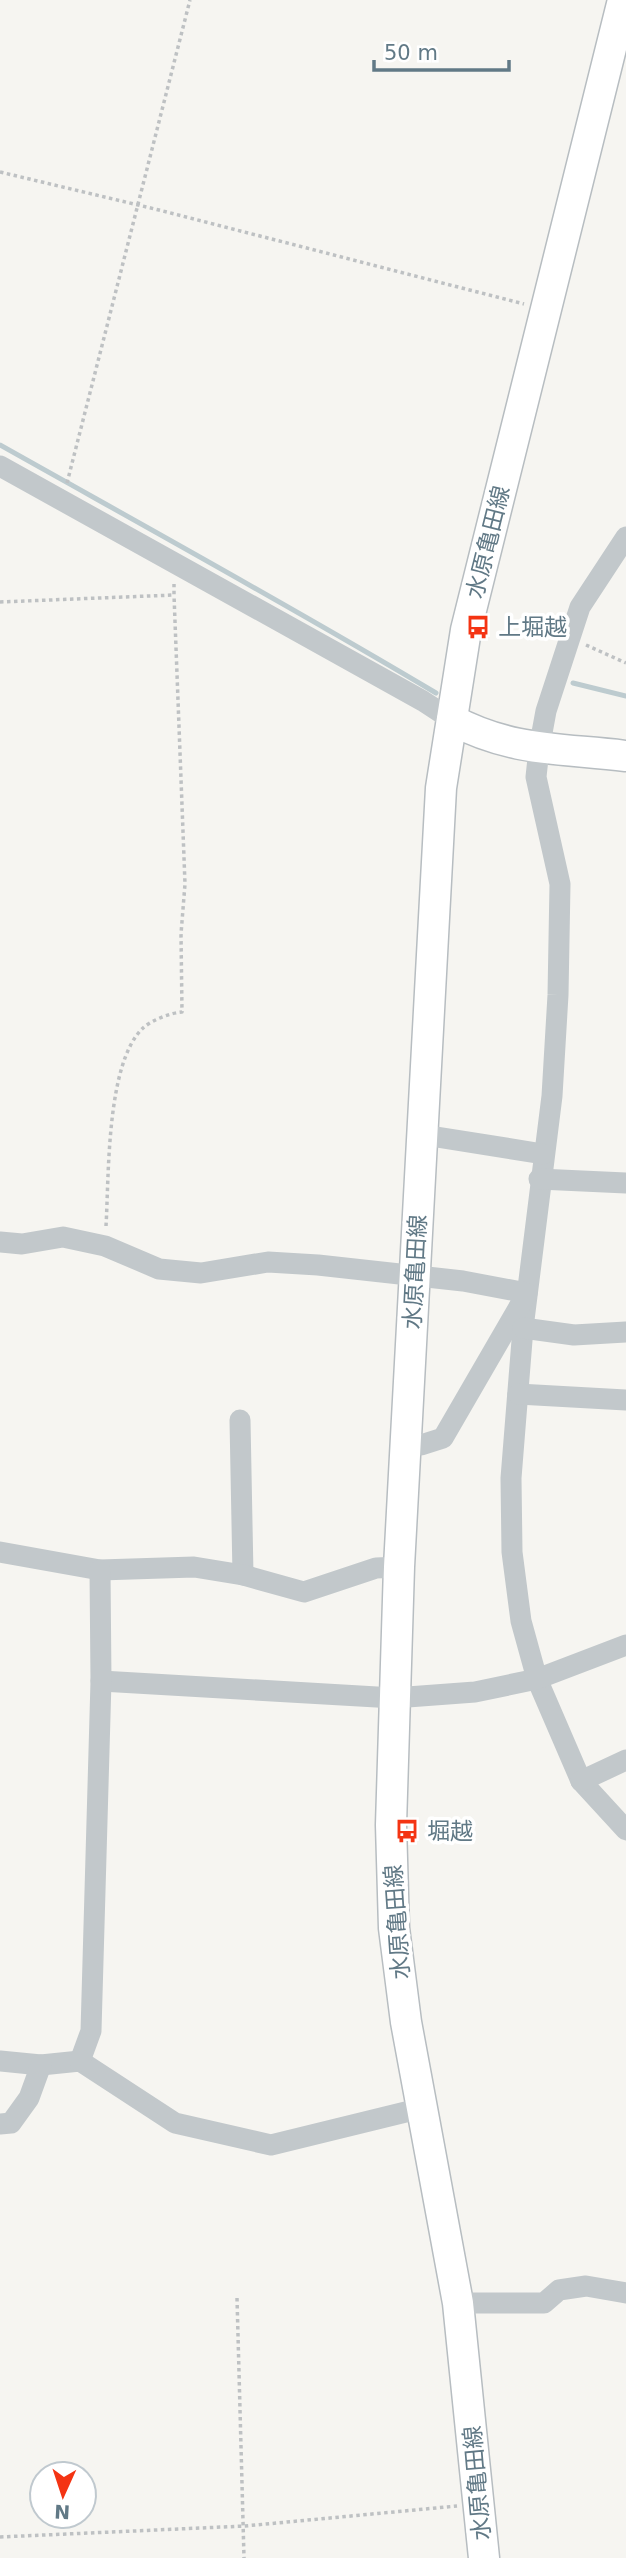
<svg xmlns="http://www.w3.org/2000/svg" width="626" height="2558" font-family="'DejaVu Sans','Noto Sans JP',sans-serif">
<style>
.lines{fill:none;stroke-linecap:round;stroke-linejoin:round}
.stream{stroke:#bdcbcf;stroke-width:5}
.secondary-casing{stroke:#b7bdc1;stroke-width:33}
.path{stroke:#bec1c3;stroke-width:3.5;stroke-dasharray:3.5 3.5;stroke-linecap:butt}
.street{stroke:#c2c8cb;stroke-width:21}
.secondary{stroke:#fff;stroke-width:30}
.labels{text-anchor:middle;stroke-width:7;stroke-linejoin:round;paint-order:stroke}
.street-label{font-size:23px;fill:#617986;stroke:#fff}
.poi-label{font-size:23px;fill:#617986;stroke:#fff;text-anchor:start}
</style>
<rect width="100%" height="100%" fill="#f6f5f1"/>
<g class="lines">
<!-- stream -->
<g class="stream">
<path d="M0,445C146,527 292,607 436,693"/>
<polyline points="573,683 626,696"/>
</g>
<!-- secondary casing -->
<g class="secondary-casing">
<g id="secondary">
<path d="M452,720C513,752 560,748 626,756"/>
<polyline points="484,2558 458,2303 406,2022 394,1928 391,1825 399,1567 441,788 466,630 623,0"/>
</g>
</g>
<!-- path -->
<g class="path">
<polyline points="0,172 159,210 524,304"/>
<polyline points="67,483 190,0"/>
<polyline points="0,602 174,595 174,584"/>
<polyline points="586,645 626,663"/>
<path d="M106,1226C109,1177 106,1063 143,1028C152,1020 170,1013 182,1012L181,934L185,884L174,595"/>
<polyline points="237,2298 244,2558"/>
<polyline points="0,2537 245,2526 457,2506"/>
</g>
<!-- street -->
<g class="street">
<polyline points="0,466 423,701 452,720"/>
<polyline points="626,537 580,607 546,711 539,749 536,777 560,884 558,995 552,1096 523,1328 511,1478 512,1552 521,1621 537,1679 581,1781 626,1830"/>
<polyline points="424,1135 543,1154"/>
<polyline points="539,1179 626,1183"/>
<polyline points="0,1242 22,1244 63,1237 105,1246 159,1269 201,1273 268,1262 318,1265 463,1281 527,1293 443,1438 421,1445 406,1443"/>
<polyline points="523,1328 574,1335 626,1332"/>
<polyline points="518,1394 626,1400"/>
<polyline points="240,1420 243,1575"/>
<polyline points="0,1552 100,1570 194,1567 243,1575 304,1592 376,1568 399,1567"/>
<polyline points="101,1681 394,1698 475,1692 537,1679 626,1645"/>
<polyline points="581,1781 626,1760"/>
<polyline points="0,2061 41,2065 80,2061 175,2123 271,2145 422,2108"/>
<polyline points="80,2061 91,2031 101,1681 100,1570"/>
<polyline points="0,2124 11,2123 29,2098 41,2065"/>
<polyline points="458,2303 544,2303 559,2290 586,2286 626,2293"/>
</g>
<!-- secondary -->
<use href="#secondary" class="secondary"/>
</g>
<!-- icons -->
<defs>
<g id="bus-bare" transform="scale(1.89)"><path d="M-5-6H5V4H4V6H2V4H-2V6H-4V4H-5ZM-3.5-4V0h7V-4ZM-3.5 1.2v1.5H-2V1.2ZM2 1.2v1.5H3.5V1.2Z" fill="#f43413" stroke="#fff" stroke-width="2.5" paint-order="stroke"/></g>
</defs>
<g fill-rule="evenodd">
<use href="#bus-bare" x="478" y="627"/>
<use href="#bus-bare" x="407" y="1831"/>
</g>
<g class="labels">
<!-- street labels -->
<g class="street-label">
<text transform="translate(488 542) rotate(-76)" y="8">水原亀田線</text>
<text transform="translate(415 1272) rotate(-87)" y="8">水原亀田線</text>
<text transform="translate(397 1922) rotate(-94)" y="8">水原亀田線</text>
<text transform="translate(477 2483) rotate(-95)" y="8">水原亀田線</text>
</g>
<!-- poi labels -->
<g class="poi-label">
<text x="498" y="635">上堀越</text>
<text x="427" y="1839">堀越</text>
</g>
</g>
<!-- north arrow -->
<g transform="translate(63 2495) rotate(183)"><circle r="33" fill="#ffffff" stroke="#c0c9cf" stroke-width="2"/>
<path d="M0-5L12 26L0 18L-12 26Z" fill="#f43413"/>
<text y="-10" font-size="19" font-weight="bold" text-anchor="middle" fill="#617986">N</text>
</g>
<!-- scale -->
<path d="M374 60v10h135v-10" fill="none" stroke="#617986" stroke-width="3.5"/>
<text x="384" y="60" font-size="21" fill="#617986" stroke="#ffffff" stroke-width="5" paint-order="stroke">50 m</text>
</svg>
